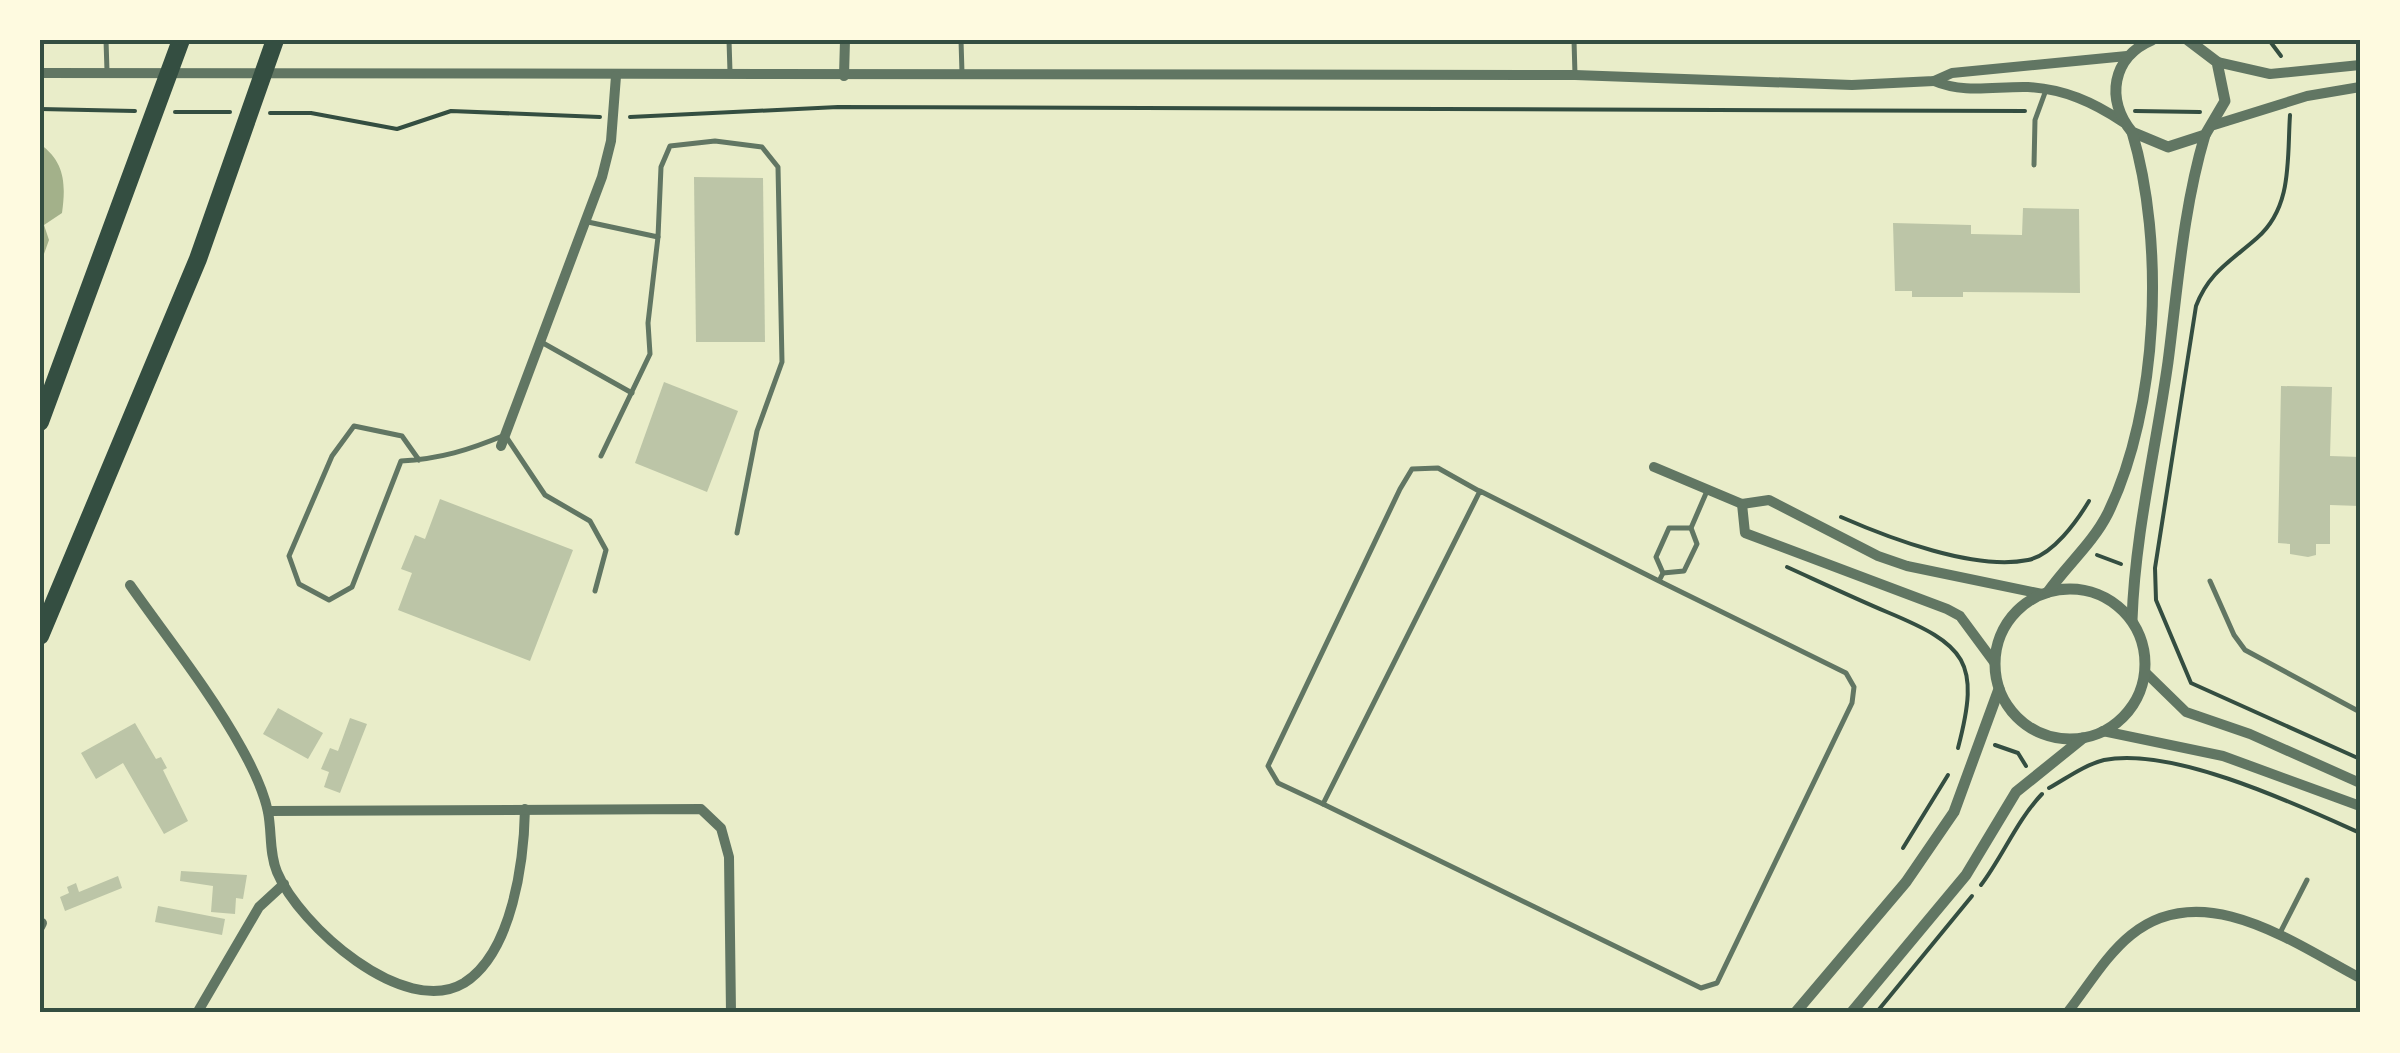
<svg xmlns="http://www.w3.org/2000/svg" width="2400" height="1053" font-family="'Golos Text',sans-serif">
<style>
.water{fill:#a3b18a}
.building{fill:#bcc5a7}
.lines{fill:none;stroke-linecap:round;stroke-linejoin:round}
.path{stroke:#344e41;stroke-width:4}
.service{stroke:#617663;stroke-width:5}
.minor{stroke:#617663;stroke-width:10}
.tertiary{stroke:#617663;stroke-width:11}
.motorway{stroke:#344e41;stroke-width:18}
.neatline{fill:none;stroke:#344e41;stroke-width:4}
</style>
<rect width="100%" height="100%" fill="#e9edc9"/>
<!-- water -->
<path class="water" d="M40,144C65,162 66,184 62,213L44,225L49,240L40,265Z"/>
<!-- building -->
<g class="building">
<polygon points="694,177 763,178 765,342 696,342"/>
<polygon points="2023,208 2079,209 2080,293 1963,292 1963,297 1912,297 1912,291 1895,291 1893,223 1971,225 1971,234 2022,235"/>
<polygon points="664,382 738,411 707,492 635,463"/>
<polygon points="2281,386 2332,387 2330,456 2360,457 2360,506 2330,505 2330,544 2316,544 2316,555 2308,557 2290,554 2290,544 2278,543"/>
<polygon points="440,499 573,550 530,661 398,610 412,573 401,569 415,535 425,539"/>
<polygon points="278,708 323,733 308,759 263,734"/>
<polygon points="350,718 367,724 340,793 324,787 329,772 321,769 330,748 338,751"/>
<polygon points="135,723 156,759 161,757 167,768 163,770 188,821 164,834 123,763 96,779 81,753"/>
<polygon points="181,871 247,875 243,899 236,898 235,914 211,912 213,886 180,881"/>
<polygon points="118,876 122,888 65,911 60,897 69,893 67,887 76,883 79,892"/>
<polygon points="158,906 225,919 222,935 155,922"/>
</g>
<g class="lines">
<!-- path -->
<g class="path">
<polyline points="2269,40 2281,56"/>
<polyline points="40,109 135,111"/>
<polyline points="2135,111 2200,112"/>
<polyline points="175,112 230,112"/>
<polyline points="270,113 311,113 397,129 451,111 600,117"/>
<path d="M2290,115C2287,158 2293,207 2257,238C2231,261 2209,272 2196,306L2155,568L2156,600L2191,683L2360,759"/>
<polyline points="630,117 838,107 2025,111"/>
<path d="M1841,517C1889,538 1975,571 2028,560C2053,555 2077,521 2089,501"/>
<polyline points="2097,555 2121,564"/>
<path d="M1787,567C1820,582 1854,598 1887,612C1966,645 1981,661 1958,748"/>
<polyline points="1995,745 2018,753 2026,766"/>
<path d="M2049,788C2067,778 2084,765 2104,760C2172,746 2298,805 2360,833"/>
<polyline points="1903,848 1948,775"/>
<path d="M1981,885C2003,856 2017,820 2042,794"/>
<polyline points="1876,1013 1972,896"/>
</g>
<!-- service -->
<g class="service">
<polyline points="106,40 107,71"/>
<polyline points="729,40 730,72"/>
<polyline points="961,40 962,73"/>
<polyline points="1574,40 1575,75"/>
<polyline points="2034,165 2035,120 2046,90"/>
<polyline points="588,222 658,237 661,167 670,146 715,141 762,147 778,167 782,362 757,431 737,533"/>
<polyline points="543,343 632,393"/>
<polyline points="601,456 650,354 648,323 658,237"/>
<path d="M419,460L402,436L354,426L332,456L289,556L299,584L329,600L352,587L401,461C440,459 469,450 505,435L545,495L590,521L606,550L595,591"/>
<polyline points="1663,573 1684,571 1697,544 1691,528 1707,491"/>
<polyline points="1659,581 1480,491 1323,804 1701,988 1717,983 1852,703 1854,687 1846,673 1659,581 1663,573 1656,557 1669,528 1691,528"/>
<polyline points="2210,581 2234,635 2245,650 2360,712"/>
<polyline points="1323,804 1278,783 1268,766 1400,489 1412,469 1438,468 1479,491"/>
<polyline points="2280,933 2307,880"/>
</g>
<!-- minor -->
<g class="minor">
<polyline points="2217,62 2270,74 2360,65"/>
<polyline points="40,73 1575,75 1852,85 1934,81 1952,73 2127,56"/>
<polyline points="844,76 845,40"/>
<path d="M1934,81C1964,94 1996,86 2028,87C2064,89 2093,102 2123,122"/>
<polyline points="2214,125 2307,96 2360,87"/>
<polyline points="501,446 602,177 611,141 616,76"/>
<polyline points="1654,467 1742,504 1769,500 1878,556 1907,566 2042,594"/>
<polyline points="1742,504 1745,533 1947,609 1960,616 1994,662"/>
<path d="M130,585C168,639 210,691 242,749C252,767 264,792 268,812C272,832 269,853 277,872C299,925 404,1019 464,983C513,952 524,860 525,809"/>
<polyline points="2145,672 2186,712 2250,734 2360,783"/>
<polyline points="2103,731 2223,756 2360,806"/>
<polyline points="268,811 701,809 721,828 729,857 731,1013"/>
<polyline points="40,927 42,923"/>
<polyline points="197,1013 259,907 284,884"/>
<path d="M2067,1013C2087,988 2106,955 2131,935C2203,876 2295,944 2360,978"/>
</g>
<!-- tertiary -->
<g class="tertiary">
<path d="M2152,40C2112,57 2105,100 2132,132L2168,147L2205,135L2225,101L2217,62L2188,40"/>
<circle cx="2070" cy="664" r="75"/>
<path d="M2048,592C2067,565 2093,543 2108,513C2159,408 2165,242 2132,132"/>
<path d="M2132,620C2135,533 2156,448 2168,362C2178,285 2183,209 2205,135"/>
<polyline points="1795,1013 1906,882 1954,812 1999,689"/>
<polyline points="1851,1013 1966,875 2016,792 2083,738"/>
</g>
<!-- motorway -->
<g class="motorway">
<polyline points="40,422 181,40"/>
<polyline points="40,636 198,259 275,40"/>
</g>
</g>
<!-- border -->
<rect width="2400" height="1053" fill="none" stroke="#fefae0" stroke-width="85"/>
<rect x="42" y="42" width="2316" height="968" class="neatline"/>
</svg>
